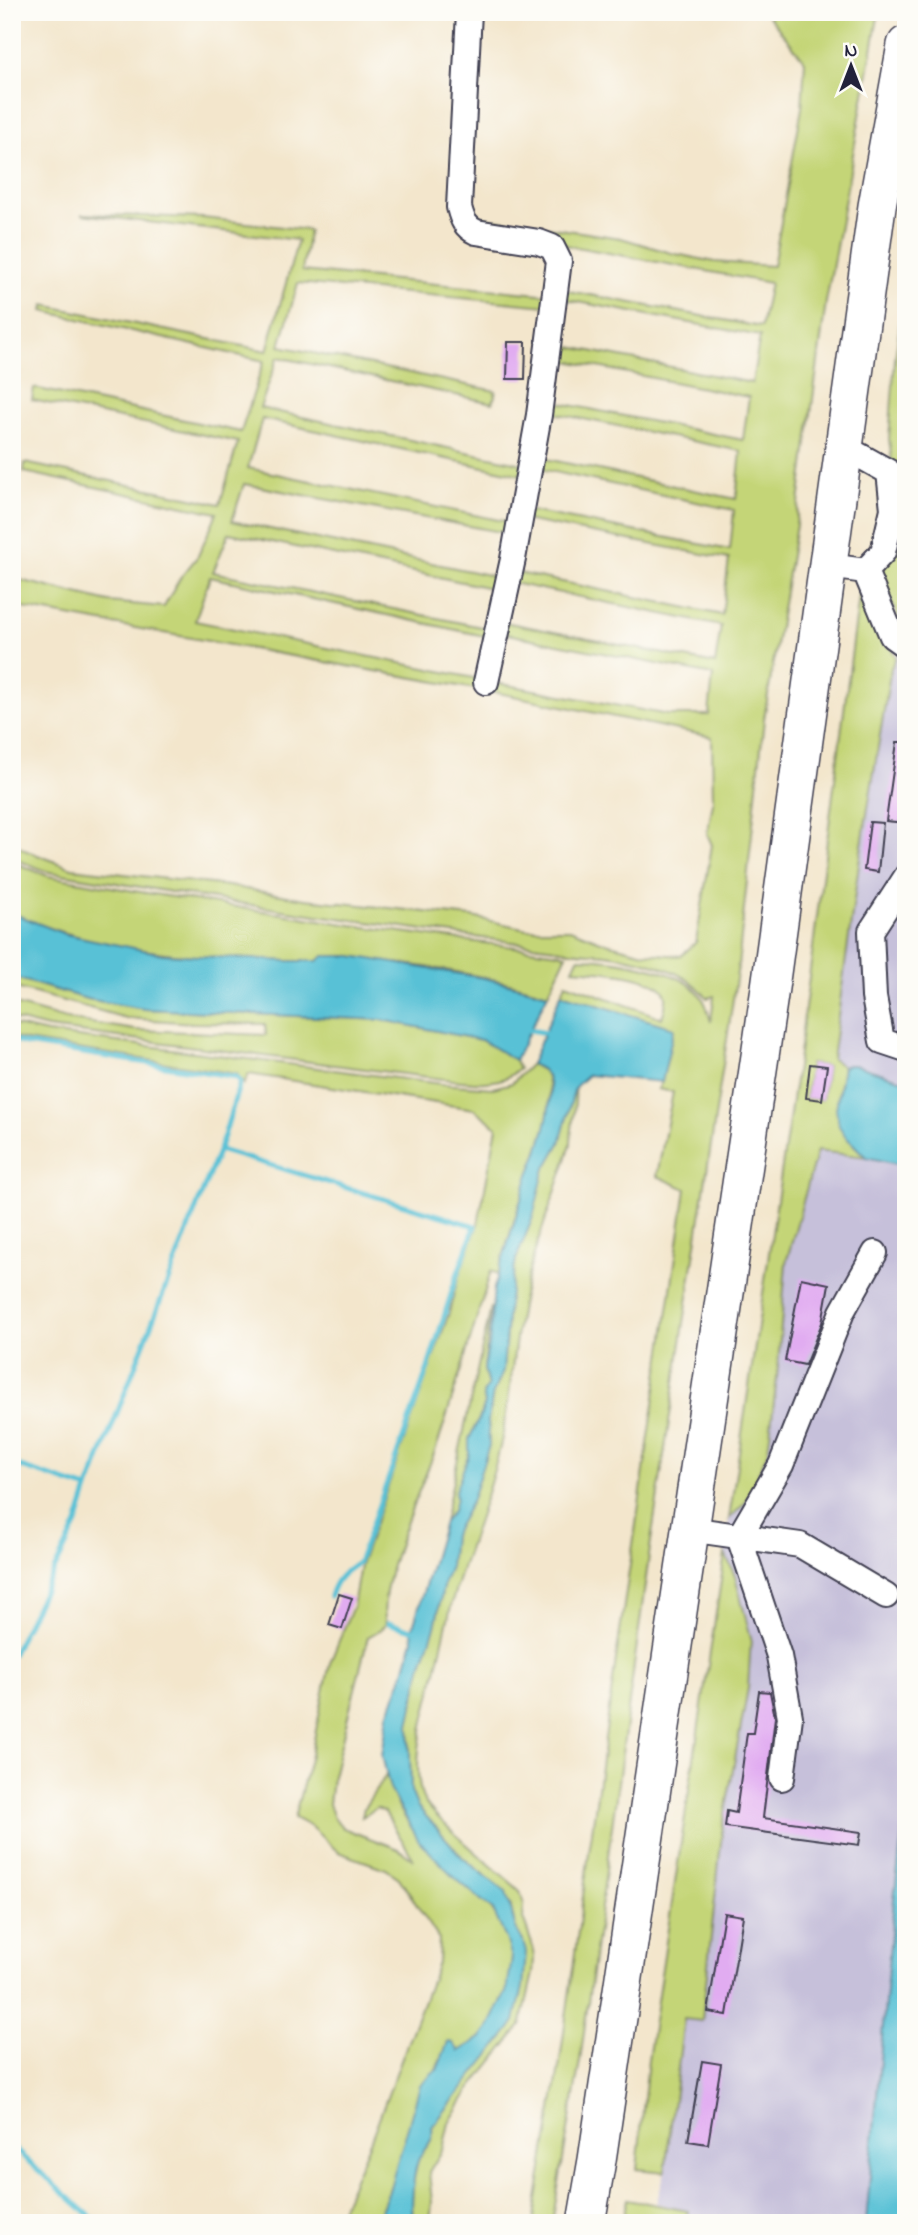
<svg xmlns="http://www.w3.org/2000/svg" width="918" height="2235" font-family="'Indie Flower',sans-serif">
<style>
.industrial{fill:#c6c0da}
.green{fill:#c4d577;stroke:#737c59;stroke-width:2;fill-rule:evenodd}
.water{fill:#59c1d6;stroke:#3e7288;stroke-width:2}
.lines{fill:none;stroke-linecap:round;stroke-linejoin:round}
.stream{stroke:#59c1d6;stroke-width:5}
.building{fill:#e1acf1}
.minor-casing{stroke:#413f51;stroke-width:28}
.highway-casing{stroke:#413f51;stroke-width:40}
.minor{stroke:#fff;stroke-width:24}
.highway{stroke:#fff;stroke-width:37}
</style>
<rect width="100%" height="100%" fill="#fdfcf7"/>
<filter id="ink" filterUnits="userSpaceOnUse"><feTurbulence type="fractalNoise" baseFrequency=".0143" numOctaves="2"/><feDisplacementMap in="SourceGraphic" scale="14" xChannelSelector="R" yChannelSelector="G"/><feConvolveMatrix kernelMatrix="1 2 1 2 8 2 1 2 1" color-interpolation-filters="sRGB"/></filter>
<filter id="wash" filterUnits="userSpaceOnUse"><feTurbulence type="fractalNoise" baseFrequency=".00686" numOctaves="4" result="noise"/><feDisplacementMap in="SourceGraphic" scale="28" xChannelSelector="R" yChannelSelector="G"/><feGaussianBlur stdDeviation="1.57" result="paint"/><feColorMatrix in="noise" values="0 0 0 0 0 0 0 0 0 0 0 0 0 0 0 0 0 1.4 0 .05"/><feComposite in="paint" operator="in"/></filter>
<g filter="url(#wash)">
<rect width="100%" height="100%" fill="#f3e6cc"/>
<!-- industrial -->
<g class="industrial">
<polygon points="906,635 906,1081 856,1065 843,1067 832,1059 860,857 891,668"/>
<polygon points="818,1150 866,1157 906,1166 906,1764 904,1820 894,1899 866,2223 685,2223 688,2211 656,2203 665,2172 684,2018 701,2021 723,1824 748,1688 751,1638 735,1576 725,1554 729,1519 745,1503 777,1378 786,1263"/>
</g>
<!-- green -->
<g class="green">
<path d="M765,12H879L826,302L796,525L764,719L738,966L651,1541L580,2061L552,2223H533L560,2061L617,1652L686,1189L657,1176L673,1092L658,1089L662,1082L674,1029L561,994L566,983L662,1018C664,1011 667,1003 666,996C661,973 592,971 573,969L578,958C608,958 677,968 698,992C706,1001 708,1012 711,1022L714,996L707,998C686,969 640,959 606,954C590,952 578,954 562,949L288,911L49,872L12,858V842L27,851L72,868L228,886L305,899L472,917L527,929H570L606,943L644,953L681,956L696,942L712,845L707,834L713,803L712,737L489,691L491,682L668,715H709L713,675L502,633L504,622L715,664L721,626L512,583L514,572L722,615L729,559L524,520L526,510L730,550L734,510L535,468L537,457L736,499L741,451L544,411L545,400L743,440L749,397L552,358L555,344L752,383L760,336L562,299L563,290L761,327L770,283L560,244L479,224L465,202L480,216L492,219L621,238L671,253L715,262L773,266L802,108L805,61Z"/>
<polygon points="81,214 203,218 309,230 302,271 549,295 547,306 298,283 280,346 496,391 493,403 278,357 260,408 523,464 521,475 262,419 248,468 513,523 511,534 244,484 232,521 503,578 500,590 229,533 213,572 491,629 489,637 210,577 195,621 479,679 476,689 12,606 12,578 109,602 164,607 180,578 198,556 217,513 24,472 25,463 220,504 238,442 32,400 34,388 241,432 264,361 43,311 44,305 267,351 298,240"/>
<polygon points="906,283 906,383 902,440 906,441 906,633 877,572 896,552 903,486 892,462 889,439 895,358"/>
<path d="M861,581L882,633L896,657L891,668L860,857L832,1059L843,1067C835,1112 829,1123 866,1157L817,1151L786,1263L777,1378L768,1451L745,1503L729,1519L799,1054ZM810,1064L827,1066L822,1100L806,1098Z"/>
<path d="M12,862L48,876L134,891L364,927L567,954L548,994C504,980 457,971 412,965C372,960 330,962 289,961C199,960 95,951 12,913Z"/>
<path d="M12,977L87,999L144,1009L383,1020L481,1040L515,1060L519,1069C498,1089 469,1081 443,1079L48,1028L12,1019V1004L66,1019L135,1030L266,1035L265,1024L193,1023L126,1018L12,987Z"/>
<path d="M12,1025L47,1033L442,1084L493,1088L512,1083L531,1064L545,1072C557,1107 541,1141 530,1173C518,1206 508,1240 498,1274L491,1271C474,1327 457,1384 439,1440C424,1484 375,1582 386,1624L380,1630L368,1637L332,1780L329,1804L334,1818L343,1828L398,1849L414,1860L385,1812L377,1808L362,1817L364,1808L386,1775C398,1817 427,1852 459,1880C470,1890 486,1900 494,1913C502,1925 510,1943 512,1958C514,1981 498,2021 482,2037C471,2049 453,2054 440,2060L376,2223H338L343,2204L370,2142L438,1963L439,1939L399,1878L386,1869L338,1852L310,1826L294,1818L310,1759L330,1663L353,1606L360,1566L449,1313L458,1278L478,1224L497,1127L474,1109L249,1074L244,1084L237,1074L27,1041L12,1037Z"/>
<path d="M575,1086C577,1106 571,1124 571,1144C555,1198 531,1251 521,1306C512,1353 511,1401 500,1447C489,1494 471,1538 457,1584C447,1619 440,1656 431,1692C423,1725 412,1761 422,1796C427,1814 502,1874 520,1891L524,1905L523,1918L532,1944L534,1957L533,1973L521,2026L468,2092L449,2123L443,2149L429,2172L432,2203L430,2223H414C410,2209 413,2169 420,2156C427,2144 434,2143 432,2127L515,2021L523,1941L516,1929L510,1903L483,1873L463,1858L417,1806L411,1791L409,1725L421,1667L435,1627L444,1582L450,1566L453,1535L471,1502L489,1445L488,1420L493,1393L499,1382L504,1359L508,1304L516,1259L527,1231L544,1171L560,1143Z"/>
<polygon points="491,1307 484,1369 488,1387 483,1394 485,1403 482,1413 469,1439 469,1454 453,1511 444,1522"/>
<polygon points="725,1554 735,1576 751,1638 748,1688 723,1824 702,2021 684,2019 665,2172 637,2169 648,2060"/>
<polygon points="627,2199 688,2211 685,2223 622,2223"/>
</g>
<!-- water -->
<g class="water">
<polygon points="12,913 65,934 163,954 288,961 317,961 324,956 352,956 484,978 548,994 515,1060 481,1040 383,1020 144,1009 87,999 12,977"/>
<path d="M561,994L674,1028L662,1082L588,1075L575,1087L560,1143L544,1171L533,1217L516,1259L508,1304L503,1372L493,1393L488,1420L489,1445L471,1502L453,1535L450,1566L444,1582L435,1627L421,1667L409,1725L411,1791L417,1806L463,1858L506,1892L516,1929L523,1942L526,1952L523,1987L515,2021L509,2030L432,2127C434,2143 427,2144 420,2156C413,2169 410,2209 414,2223H376L389,2191L420,2086L432,2073L437,2070L448,2042L453,2043L459,2051L482,2037L489,2027L507,1990L512,1958L507,1941L493,1910L454,1877L419,1841L390,1789L382,1755L388,1715L403,1675L413,1640L412,1630L444,1522L453,1511L456,1498L455,1491L469,1454V1439L482,1413L485,1403L483,1394L488,1386L484,1369L485,1360L489,1346L494,1288L529,1174C538,1155 560,1092 545,1073C543,1069 535,1066 531,1064Z"/>
<polygon points="847,1065 855,1065 906,1081 906,1166 866,1157 846,1137 839,1126 836,1109 843,1067"/>
<polygon points="906,1765 906,2223 866,2223 894,1899 904,1820"/>
</g>
<g class="lines">
<!-- stream -->
<g class="stream">
<polyline points="526,1029 550,1034"/>
<polyline points="12,1040 26,1044 236,1077 240,1082 224,1136 89,1486 77,1524 12,1655"/>
<path d="M219,1150L475,1226L456,1278L427,1371L358,1563C343,1572 335,1579 330,1596"/>
<polyline points="12,1464 88,1489"/>
<polyline points="388,1623 412,1630"/>
<polyline points="12,2147 98,2223"/>
</g>
</g>
<g id="blocks">
<!-- building -->
<g class="building">
<polygon points="508,342 526,342 525,379 507,379"/>
<polygon points="897,742 906,742 906,823 886,821"/>
<polygon points="870,822 883,823 878,872 864,870"/>
<polygon points="810,1064 827,1066 822,1100 806,1098"/>
<polygon points="801,1278 829,1284 822,1323 805,1365 785,1361"/>
<polygon points="339,1594 352,1598 342,1629 329,1625"/>
<polygon points="759,1691 770,1692 775,1717 763,1818 861,1832 859,1845 725,1827 727,1811 736,1813 747,1733 753,1733"/>
<polygon points="724,1913 743,1916 727,2015 708,2012"/>
<polygon points="702,2061 721,2064 708,2144 688,2141"/>
</g>
</g>
</g>
<g filter="url(#ink)">
<use href="#blocks" fill-opacity="0" stroke="#413f51" stroke-width="2"/>
<g class="lines">
<!-- minor casing -->
<g class="minor-casing">
<g id="minor">
<path d="M469,12L459,207C462,219 465,227 476,232L539,242L552,247L559,261L539,415L513,559L486,682"/>
<polyline points="846,448 889,472 893,509 883,552 865,571"/>
<polyline points="829,566 865,571 892,636 906,646"/>
<polyline points="906,877 871,931 874,997 882,1041 906,1049"/>
<polyline points="689,1529 800,1545 886,1596"/>
<polyline points="782,1778 790,1717 779,1656 739,1537 781,1465 842,1312 875,1253"/>
</g>
</g>
<!-- highway casing -->
<g class="highway-casing">
<polyline id="highway" points="586,2223 597,2160 769,995 877,206 906,45"/>
</g>
<!-- minor -->
<use href="#minor" class="minor"/>
<!-- highway -->
<use href="#highway" class="highway"/>
</g>
</g>
<!-- margin -->
<rect width="918" height="2235" fill="none" stroke="#fdfcf7" stroke-width="42"/>
<!-- north arrow -->
<g transform="translate(851 66)" stroke="#fdfcf7" stroke-width="5" paint-order="stroke">
<path d="M0-5L12 26L0 18L-12 26Z" fill="#22223b"/>
<text y="-10" font-size="19" font-weight="bold" text-anchor="middle" fill="#22223b">N</text>
</g>
</svg>
